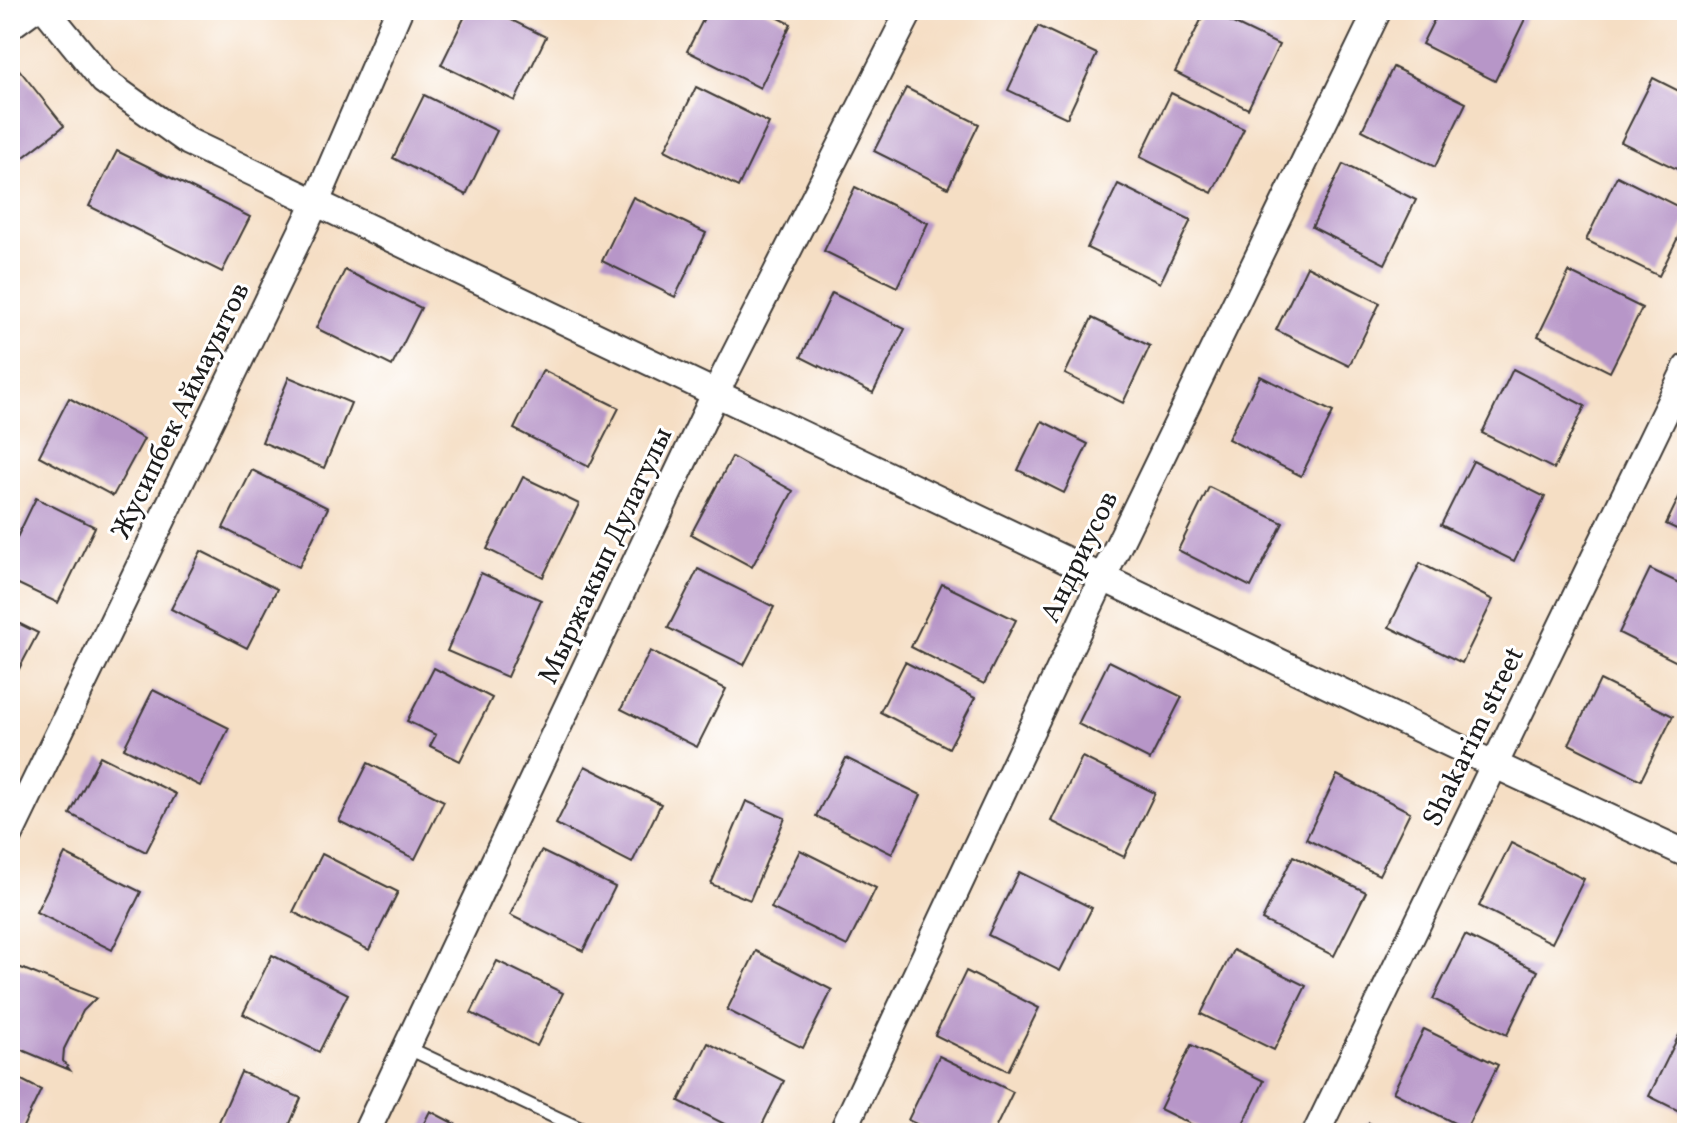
<svg xmlns="http://www.w3.org/2000/svg" width="1697" height="1143" font-family="Vollkorn,serif">
<style>
.building{fill:#b796c8}
.lines{fill:none;stroke-linecap:round;stroke-linejoin:round}
.lane-casing{stroke:#3d3935;stroke-width:16}
.street-casing{stroke:#3d3935;stroke-width:30}
.lane{stroke:#fff;stroke-width:12}
.street{stroke:#fff;stroke-width:26}
.labels{text-anchor:middle;stroke-width:6;stroke-linejoin:round;paint-order:stroke}
.street-label{font-size:28px;fill:#1c1c1c;stroke:#fff}
</style>
<rect width="100%" height="100%" fill="#fff"/>
<filter id="ink" filterUnits="userSpaceOnUse"><feTurbulence type="fractalNoise" baseFrequency=".0125" numOctaves="2"/><feDisplacementMap in="SourceGraphic" scale="16" xChannelSelector="R" yChannelSelector="G"/><feConvolveMatrix kernelMatrix="1 2 1 2 8 2 1 2 1" color-interpolation-filters="sRGB"/></filter>
<filter id="wash" filterUnits="userSpaceOnUse"><feTurbulence type="fractalNoise" baseFrequency=".006" numOctaves="4" result="noise"/><feDisplacementMap in="SourceGraphic" scale="32" xChannelSelector="R" yChannelSelector="G"/><feGaussianBlur stdDeviation="1.8" result="paint"/><feColorMatrix in="noise" values="0 0 0 0 0 0 0 0 0 0 0 0 0 0 0 0 0 1.4 0 .05"/><feComposite in="paint" operator="in"/></filter>
<g filter="url(#wash)">
<rect width="100%" height="100%" fill="#f5dec4"/>
<g id="blocks">
<!-- building -->
<g class="building">
<polygon points="468,10 491,10 546,37 515,101 441,65"/>
<polygon points="708,10 763,10 791,24 760,88 687,51"/>
<polygon points="1206,10 1279,45 1248,109 1175,72"/>
<polygon points="1439,10 1512,10 1526,17 1495,81 1422,44"/>
<polygon points="1038,26 1097,54 1067,118 1008,90"/>
<polygon points="10,58 64,126 12,166 10,163"/>
<polygon points="1393,67 1466,103 1435,167 1362,130"/>
<polygon points="1653,78 1687,95 1687,174 1621,142"/>
<polygon points="696,87 769,123 738,187 665,150"/>
<polygon points="906,88 979,124 948,188 874,151"/>
<polygon points="1171,93 1244,129 1212,193 1140,157"/>
<polygon points="424,95 497,131 466,195 393,158"/>
<polygon points="117,151 250,217 222,272 89,206"/>
<polygon points="1343,164 1416,200 1385,264 1312,227"/>
<polygon points="1617,176 1687,211 1687,219 1659,276 1586,240"/>
<polygon points="1118,184 1191,220 1160,283 1087,248"/>
<polygon points="855,187 928,223 897,287 824,251"/>
<polygon points="633,197 706,233 675,297 602,261"/>
<polygon points="1307,266 1380,303 1349,366 1276,330"/>
<polygon points="345,270 421,308 392,366 316,328"/>
<polygon points="1569,272 1642,308 1610,372 1538,336"/>
<polygon points="832,293 905,329 873,393 801,357"/>
<polygon points="1092,318 1150,346 1123,403 1065,374"/>
<polygon points="1513,369 1585,406 1554,469 1482,433"/>
<polygon points="543,370 619,408 589,467 514,429"/>
<polygon points="1260,376 1333,412 1301,476 1228,439"/>
<polygon points="289,377 351,403 324,468 262,442"/>
<polygon points="69,398 144,439 113,496 39,456"/>
<polygon points="1042,421 1088,444 1064,493 1018,470"/>
<polygon points="732,457 793,491 752,567 691,534"/>
<polygon points="1473,461 1545,497 1514,561 1441,525"/>
<polygon points="252,470 328,508 299,567 223,528"/>
<polygon points="523,477 579,504 543,577 487,549"/>
<polygon points="1687,481 1687,534 1666,524"/>
<polygon points="1209,487 1283,523 1251,587 1178,550"/>
<polygon points="36,498 95,527 58,603 10,580 10,552"/>
<polygon points="201,551 277,589 247,648 171,609"/>
<polygon points="1420,563 1493,600 1462,663 1389,627"/>
<polygon points="698,569 774,607 744,665 668,628"/>
<polygon points="1650,569 1687,587 1687,667 1619,633"/>
<polygon points="481,573 541,600 507,677 447,651"/>
<polygon points="942,584 1016,620 984,684 911,647"/>
<polygon points="10,619 38,633 10,686"/>
<polygon points="650,651 726,689 697,747 621,709"/>
<polygon points="1109,661 1182,697 1150,760 1078,724"/>
<polygon points="905,662 975,698 949,748 880,712"/>
<polygon points="434,668 492,698 460,761 430,746 436,735 407,721"/>
<polygon points="1600,680 1673,716 1641,780 1569,744"/>
<polygon points="153,690 229,728 200,786 124,748"/>
<polygon points="100,756 176,794 146,852 70,814"/>
<polygon points="1082,757 1155,793 1124,857 1051,821"/>
<polygon points="846,758 921,795 892,854 816,816"/>
<polygon points="368,763 444,801 415,859 339,821"/>
<polygon points="585,766 661,804 632,863 556,824"/>
<polygon points="1337,775 1410,812 1379,875 1306,839"/>
<polygon points="746,801 785,818 750,900 711,884"/>
<polygon points="1511,843 1584,879 1552,943 1479,906"/>
<polygon points="800,850 876,888 847,946 771,908"/>
<polygon points="541,851 615,887 583,951 510,915"/>
<polygon points="65,854 141,892 112,950 36,912"/>
<polygon points="322,854 398,892 369,950 293,912"/>
<polygon points="1293,856 1366,892 1334,956 1262,920"/>
<polygon points="1019,872 1092,908 1060,971 988,935"/>
<polygon points="1465,935 1538,971 1507,1035 1433,999"/>
<polygon points="1233,950 1306,986 1274,1050 1201,1014"/>
<polygon points="756,951 832,990 803,1048 727,1010"/>
<polygon points="272,955 348,994 319,1052 243,1014"/>
<polygon points="497,961 563,993 537,1046 471,1013"/>
<polygon points="16,966 96,998 83,1011 64,1049 63,1061 70,1070 10,1045 10,972"/>
<polygon points="966,971 1039,1008 1008,1071 935,1035"/>
<polygon points="1424,1029 1498,1065 1466,1129 1393,1092"/>
<polygon points="1680,1033 1687,1036 1687,1115 1649,1096"/>
<polygon points="708,1043 784,1081 758,1133 742,1133 679,1101"/>
<polygon points="1191,1045 1264,1081 1239,1133 1209,1133 1160,1109"/>
<polygon points="939,1056 1013,1092 993,1133 935,1133 908,1120"/>
<polygon points="241,1072 301,1098 286,1133 214,1133"/>
<polygon points="10,1074 41,1090 20,1133 10,1133"/>
<polygon points="430,1111 472,1133 419,1133"/>
<polygon points="1369,1123 1388,1133 1364,1133"/>
</g>
</g>
</g>
<g filter="url(#ink)">
<use href="#blocks" fill-opacity="0" stroke="#3d3935" stroke-width="2"/>
<g class="lines">
<!-- lane casing -->
<g class="lane-casing">
<polyline id="lane" points="406,1047 589,1133"/>
</g>
<!-- street casing -->
<g class="street-casing">
<g id="street">
<polyline points="46,10 104,81 189,142 1493,764 1687,854"/>
<polyline points="10,26 32,10"/>
<polyline points="10,834 316,202 399,10"/>
<polyline points="366,1133 716,392 910,10"/>
<polyline points="842,1133 1103,577 1378,10"/>
<polyline points="1316,1133 1687,367"/>
</g>
</g>
<!-- lane -->
<use href="#lane" class="lane"/>
<!-- street -->
<use href="#street" class="street"/>
</g>
</g>
<g class="labels">
<!-- street labels -->
<g class="street-label">
<text transform="translate(179 410) rotate(-64)" y="10">Жусипбек Аймауытов</text>
<text transform="translate(604 555) rotate(-65)" y="10">Мыржакып Дулатулы</text>
<text transform="translate(1078 556) rotate(-64)" y="10">Андриусов</text>
<text transform="translate(1472 736) rotate(-64)" y="10">Shakarim street</text>
</g>
</g>
<!-- margin -->
<rect width="1697" height="1143" fill="none" stroke="#fff" stroke-width="40"/>
</svg>
